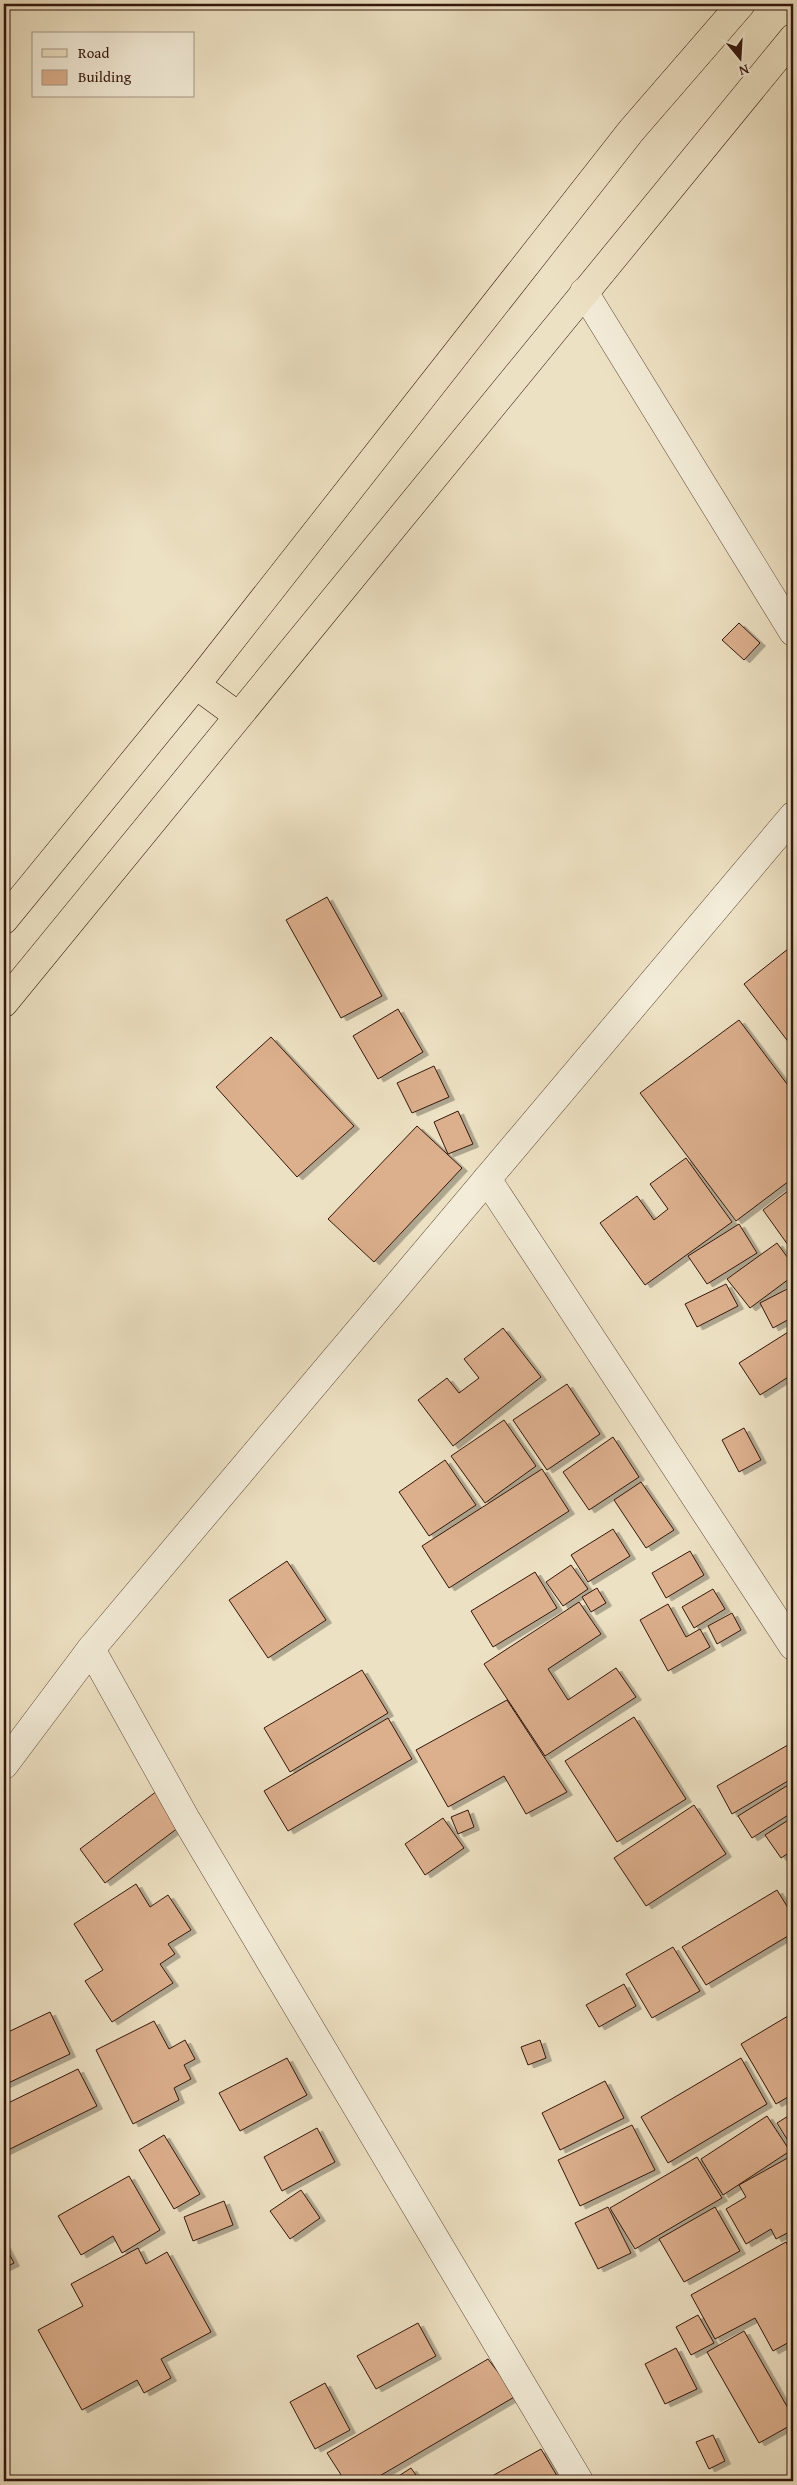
<svg xmlns="http://www.w3.org/2000/svg" width="797" height="2485" font-family="'Gentium Book Plus',serif">
<style>
.building{fill:#dcaf8d;stroke:#33170c;filter:url(#shadow)}
.lines{fill:none;stroke-linecap:round;stroke-linejoin:round}
.minor-casing{stroke:#624a3a;stroke-width:29}
.major-casing{stroke:#33170c;stroke-width:29}
.minor{stroke:#f3ecd8;stroke-width:28}
.major{stroke:#ede1c3;stroke-width:28}
</style>
<defs>
<filter id="shadow"><feDropShadow dx="5.5" dy="3" stdDeviation="0" flood-color="#0004"/></filter>
</defs>
<rect width="100%" height="100%" fill="#ede1c3"/>
<filter id="stains"><feTurbulence type="fractalNoise" baseFrequency=".004" numOctaves="4"/><feColorMatrix values="0 0 0 0 .2 0 0 0 0 .09 0 0 0 0 .02 0 0 0 .5 -.17"/></filter>
<radialGradient id="worn" r=".72"><stop offset=".6" stop-color="#630" stop-opacity="0"/><stop offset="1" stop-color="#630" stop-opacity=".3"/></radialGradient>
<!-- building -->
<g class="building">
<polygon points="739,623 760,643 744,660 722,640"/>
<polygon points="327,897 382,996 341,1018 286,920"/>
<polygon points="793,945 793,1048 744,984"/>
<polygon points="398,1009 423,1052 378,1079 353,1036"/>
<polygon points="739,1020 793,1092 793,1178 736,1221 640,1093"/>
<polygon points="271,1037 354,1126 297,1177 216,1087"/>
<polygon points="434,1066 449,1097 412,1113 397,1083"/>
<polygon points="458,1111 473,1144 448,1154 434,1122"/>
<polygon points="417,1126 462,1168 374,1262 328,1219"/>
<polygon points="686,1158 732,1222 645,1285 600,1223 637,1196 654,1220 668,1209 650,1184"/>
<polygon points="793,1187 793,1252 763,1210"/>
<polygon points="739,1224 757,1253 707,1284 688,1256"/>
<polygon points="777,1243 793,1265 793,1276 750,1308 727,1279"/>
<polygon points="726,1284 738,1306 697,1327 685,1304"/>
<polygon points="793,1286 793,1317 773,1328 760,1303"/>
<polygon points="503,1328 541,1377 453,1446 418,1400 447,1378 459,1393 479,1378 464,1359"/>
<polygon points="793,1329 793,1374 760,1395 739,1363"/>
<polygon points="567,1384 600,1434 547,1470 513,1420"/>
<polygon points="504,1420 536,1466 485,1503 451,1456"/>
<polygon points="744,1428 761,1460 739,1472 722,1440"/>
<polygon points="613,1437 639,1477 589,1510 563,1472"/>
<polygon points="445,1460 476,1505 429,1536 399,1492"/>
<polygon points="542,1469 569,1511 449,1588 422,1546"/>
<polygon points="641,1482 674,1530 646,1548 614,1500"/>
<polygon points="613,1529 630,1556 588,1582 571,1555"/>
<polygon points="690,1551 704,1575 666,1598 652,1573"/>
<polygon points="287,1561 326,1620 268,1658 229,1600"/>
<polygon points="571,1565 588,1589 563,1606 546,1582"/>
<polygon points="535,1572 557,1608 493,1647 471,1611"/>
<polygon points="597,1588 606,1603 591,1612 582,1597"/>
<polygon points="713,1589 725,1609 694,1628 682,1607"/>
<polygon points="579,1602 601,1634 548,1669 568,1700 616,1668 636,1697 545,1756 484,1664"/>
<polygon points="668,1604 686,1637 700,1629 710,1647 668,1671 640,1620"/>
<polygon points="732,1613 741,1630 717,1644 708,1626"/>
<polygon points="362,1670 388,1713 290,1772 264,1728"/>
<polygon points="507,1700 567,1792 526,1814 504,1776 448,1807 416,1750"/>
<polygon points="634,1717 686,1799 617,1842 565,1761"/>
<polygon points="388,1718 412,1759 288,1831 264,1791"/>
<polygon points="793,1742 793,1778 732,1814 717,1786"/>
<polygon points="793,1782 793,1812 752,1838 738,1816"/>
<polygon points="161,1788 187,1821 105,1883 80,1849"/>
<polygon points="694,1805 726,1854 646,1906 614,1858"/>
<polygon points="468,1810 474,1827 458,1834 451,1817"/>
<polygon points="793,1817 793,1850 781,1858 765,1835"/>
<polygon points="443,1818 464,1848 425,1875 405,1844"/>
<polygon points="136,1884 150,1907 168,1895 191,1930 168,1944 175,1954 160,1964 173,1983 112,2022 85,1981 103,1970 74,1924"/>
<polygon points="777,1890 793,1916 793,1933 706,1985 682,1947"/>
<polygon points="673,1947 700,1991 652,2018 626,1974"/>
<polygon points="624,1984 636,2006 599,2027 586,2005"/>
<polygon points="50,2012 70,2054 4,2085 4,2034"/>
<polygon points="793,2013 793,2094 776,2104 741,2044"/>
<polygon points="154,2021 169,2049 185,2040 195,2059 184,2065 191,2079 174,2088 179,2100 133,2124 96,2050"/>
<polygon points="540,2040 546,2058 528,2065 521,2047"/>
<polygon points="287,2058 307,2095 240,2131 219,2093"/>
<polygon points="741,2058 767,2104 668,2163 641,2117"/>
<polygon points="78,2069 97,2106 4,2152 4,2105"/>
<polygon points="605,2081 624,2118 560,2150 542,2113"/>
<polygon points="793,2113 793,2149 777,2123"/>
<polygon points="767,2116 790,2151 723,2195 701,2159"/>
<polygon points="632,2125 655,2170 580,2206 558,2160"/>
<polygon points="317,2128 335,2162 282,2191 264,2157"/>
<polygon points="164,2135 200,2194 174,2209 139,2150"/>
<polygon points="793,2155 793,2239 789,2232 776,2239 771,2229 746,2244 726,2209 746,2197 739,2185"/>
<polygon points="697,2157 722,2198 635,2249 610,2208"/>
<polygon points="129,2176 160,2230 122,2253 113,2236 81,2255 58,2216"/>
<polygon points="301,2190 320,2218 290,2239 270,2211"/>
<polygon points="224,2201 233,2225 193,2241 184,2217"/>
<polygon points="608,2207 631,2253 598,2269 575,2223"/>
<polygon points="715,2207 740,2251 684,2282 659,2239"/>
<polygon points="786,2242 793,2255 793,2340 773,2351 755,2318 715,2339 691,2295"/>
<polygon points="4,2244 14,2263 4,2268"/>
<polygon points="138,2248 146,2264 167,2252 211,2332 161,2359 171,2378 144,2393 137,2380 82,2410 38,2330 83,2306 71,2284"/>
<polygon points="698,2315 714,2343 691,2355 676,2327"/>
<polygon points="418,2323 436,2356 376,2389 357,2356"/>
<polygon points="744,2331 793,2417 793,2424 759,2443 707,2352"/>
<polygon points="676,2348 697,2389 665,2404 645,2364"/>
<polygon points="488,2359 516,2396 371,2481 345,2481 327,2453"/>
<polygon points="325,2383 350,2430 315,2449 290,2402"/>
<polygon points="713,2435 725,2461 709,2469 696,2442"/>
<polygon points="541,2449 560,2481 483,2481"/>
<polygon points="411,2468 420,2481 391,2481"/>
</g>
<g class="lines">
<!-- minor casing -->
<g class="minor-casing">
<g id="minor">
<polyline points="584,292 793,632"/>
<polyline points="487,1179 793,1646"/>
<polyline points="91,1649 187,1821 579,2481"/>
<polyline points="4,1765 91,1649 793,816"/>
</g>
</g>
<!-- major casing -->
<g class="major-casing">
<g id="major">
<polyline points="196,685 237,715"/>
<polyline points="4,920 196,685 631,131 741,4"/>
<polyline points="4,1003 793,38"/>
</g>
</g>
<!-- minor -->
<use href="#minor" class="minor"/>
<!-- major -->
<use href="#major" class="major"/>
</g>
<!-- margin -->
<rect width="797" height="2485" fill="none" stroke="#ede1c3" stroke-width="20"/>
<rect x="5" y="5" width="787" height="2475" fill="none" stroke="#33170c" stroke-width="2.5"/>
<rect x="10" y="10" width="777" height="2465" fill="none" stroke="#33170c"/>
<!-- legend -->
<rect x="32" y="32" width="162" height="65" fill="#f3ecd8" stroke="#a69786"/>
<rect x="42" y="49" width="25" height="8" fill="#ede1c3" stroke="#a69786"/>
<text x="78" y="58" font-size="15" fill="#33170c">Road</text>
<rect x="42" y="70" width="25" height="15" fill="#dcaf8d" stroke="#a69786"/>
<text x="78" y="82" font-size="15" fill="#33170c">Building</text>
<!-- north arrow -->
<g transform="translate(740 58) rotate(162)" stroke="#f3ecd8" stroke-width="4" paint-order="stroke">
<path d="M0-4L9 19L0 12L-9 19Z" fill="#33170c"/>
<text y="-8" font-size="14" font-weight="bold" text-anchor="middle" fill="#33170c">N</text>
</g>
<rect width="100%" height="100%" filter="url(#stains)"/>
<rect width="100%" height="100%" fill="url(#worn)"/>
</svg>
